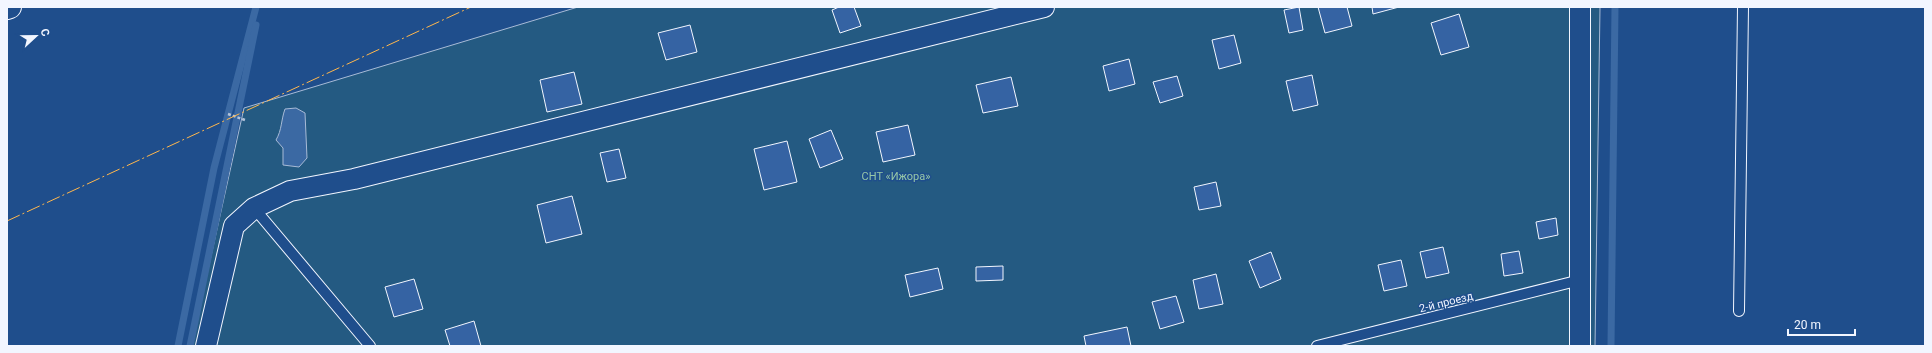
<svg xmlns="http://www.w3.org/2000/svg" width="1932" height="353" font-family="Roboto,sans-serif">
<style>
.green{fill:#245a82;stroke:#a8bbd7}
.water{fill:#3b69a3;stroke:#a8bbd7}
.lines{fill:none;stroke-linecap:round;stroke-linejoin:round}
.stream{stroke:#3b69a3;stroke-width:7}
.building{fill:#3563a3;stroke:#f2f6ff}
.lane-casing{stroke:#f2f6ff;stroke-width:12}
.street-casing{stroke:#f2f6ff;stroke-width:22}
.highway-casing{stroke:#f2f6ff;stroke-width:24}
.path{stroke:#b3c4dc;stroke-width:2.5;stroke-dasharray:3 2;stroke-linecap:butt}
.lane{stroke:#1f4e8c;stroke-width:10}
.street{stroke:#1f4e8c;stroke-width:20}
.highway{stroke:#1f4e8c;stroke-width:22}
.power{stroke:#ffb74d;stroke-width:1;stroke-dasharray:14 3 2 3;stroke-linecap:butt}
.labels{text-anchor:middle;stroke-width:3;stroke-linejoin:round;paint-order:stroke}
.park-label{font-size:11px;fill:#97c8a6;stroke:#1f4e8c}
.street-label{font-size:11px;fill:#f2f6ff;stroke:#1f4e8c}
</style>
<rect width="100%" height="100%" fill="#1f4e8c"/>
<!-- green -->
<polygon class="green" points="578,7 1600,7 1595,346 191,346 244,108"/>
<!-- water -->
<path class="water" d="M296,108L305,113L307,158L299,167L283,165V148L276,140C282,130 281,120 285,109Z"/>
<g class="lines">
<!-- stream -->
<g class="stream">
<polyline points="178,346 214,168 256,7"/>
<polyline points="190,346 256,25"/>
<polyline points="1611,346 1615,7"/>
</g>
</g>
<!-- building -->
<g class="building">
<polygon points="839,7 854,7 861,26 840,33 832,10"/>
<polygon points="1299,7 1303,30 1289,33 1284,10"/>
<polygon points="1318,7 1347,7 1352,26 1325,33"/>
<polygon points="1372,7 1399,7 1373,14"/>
<polygon points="1459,14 1469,47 1441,55 1431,23"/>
<polygon points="690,25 697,52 666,60 658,33"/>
<polygon points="1234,35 1241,63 1219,69 1212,40"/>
<polygon points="1129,59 1135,84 1109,91 1103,66"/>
<polygon points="574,72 582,104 547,112 540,80"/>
<polygon points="1312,75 1318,105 1293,111 1286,81"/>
<polygon points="1177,76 1183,96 1160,103 1153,82"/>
<polygon points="1011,77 1018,106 983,113 976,85"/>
<polygon points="908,125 915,155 883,162 876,132"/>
<polygon points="831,130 843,159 820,168 809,139"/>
<polygon points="787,141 797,182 764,190 754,149"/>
<polygon points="619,149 626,178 607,182 600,153"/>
<polygon points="1216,182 1221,206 1199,210 1194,187"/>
<polygon points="572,196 582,234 546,243 537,205"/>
<polygon points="1556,218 1558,235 1539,239 1536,222"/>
<polygon points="1443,247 1449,273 1426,278 1420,252"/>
<polygon points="1519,251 1523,273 1504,276 1501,254"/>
<polygon points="1271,252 1281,279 1260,288 1249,261"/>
<polygon points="1401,260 1407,286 1384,291 1378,265"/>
<polygon points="1003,266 1003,280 976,281 976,267"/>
<polygon points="938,268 943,289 910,297 905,275"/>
<polygon points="1216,274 1223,304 1199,309 1193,280"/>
<polygon points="414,279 423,309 394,317 385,287"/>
<polygon points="1176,296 1184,322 1160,329 1152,302"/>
<polygon points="474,321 481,346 450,346 445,330"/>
<polygon points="1127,327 1131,346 1086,346 1084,336"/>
</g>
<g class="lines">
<!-- lane casing -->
<g class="lane-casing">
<g id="lane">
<polyline points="254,208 370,346"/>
<polyline points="1739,311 1743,7"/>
<polyline points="1317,346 1580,280"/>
</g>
</g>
<!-- street casing -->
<g class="street-casing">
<g id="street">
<polyline points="1580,7 1580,346"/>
<polyline points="206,346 234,226 254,208 290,191 354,179 1044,7"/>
</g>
</g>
<!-- highway casing -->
<g class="highway-casing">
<polyline id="highway" points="7,8 10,7"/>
</g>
<!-- path -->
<polyline class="path" points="228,114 245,120"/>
<!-- lane -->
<use href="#lane" class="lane"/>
<!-- street -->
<use href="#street" class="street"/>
<!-- highway -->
<use href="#highway" class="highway"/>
<!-- power -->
<polyline class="power" points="7,221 471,7"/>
</g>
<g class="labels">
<!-- park labels -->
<g class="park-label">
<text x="896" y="180">СНТ «Ижора»</text>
</g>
<!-- street labels -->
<g class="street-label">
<text transform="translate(1446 302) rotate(-14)" y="4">2-й проезд</text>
</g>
</g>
<!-- border -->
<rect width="1932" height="353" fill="none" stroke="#f2f6ff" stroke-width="16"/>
<!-- north arrow -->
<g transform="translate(36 36) rotate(68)" stroke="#1f4e8c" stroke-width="3" paint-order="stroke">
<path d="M0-3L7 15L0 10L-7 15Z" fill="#f2f6ff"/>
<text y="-6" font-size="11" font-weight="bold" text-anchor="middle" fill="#f2f6ff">С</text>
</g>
<!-- scale -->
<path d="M1788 329v6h67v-6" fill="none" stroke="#f2f6ff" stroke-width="2"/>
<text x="1794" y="329" font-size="12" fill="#f2f6ff" stroke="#1f4e8c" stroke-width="3" paint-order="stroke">20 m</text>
</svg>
